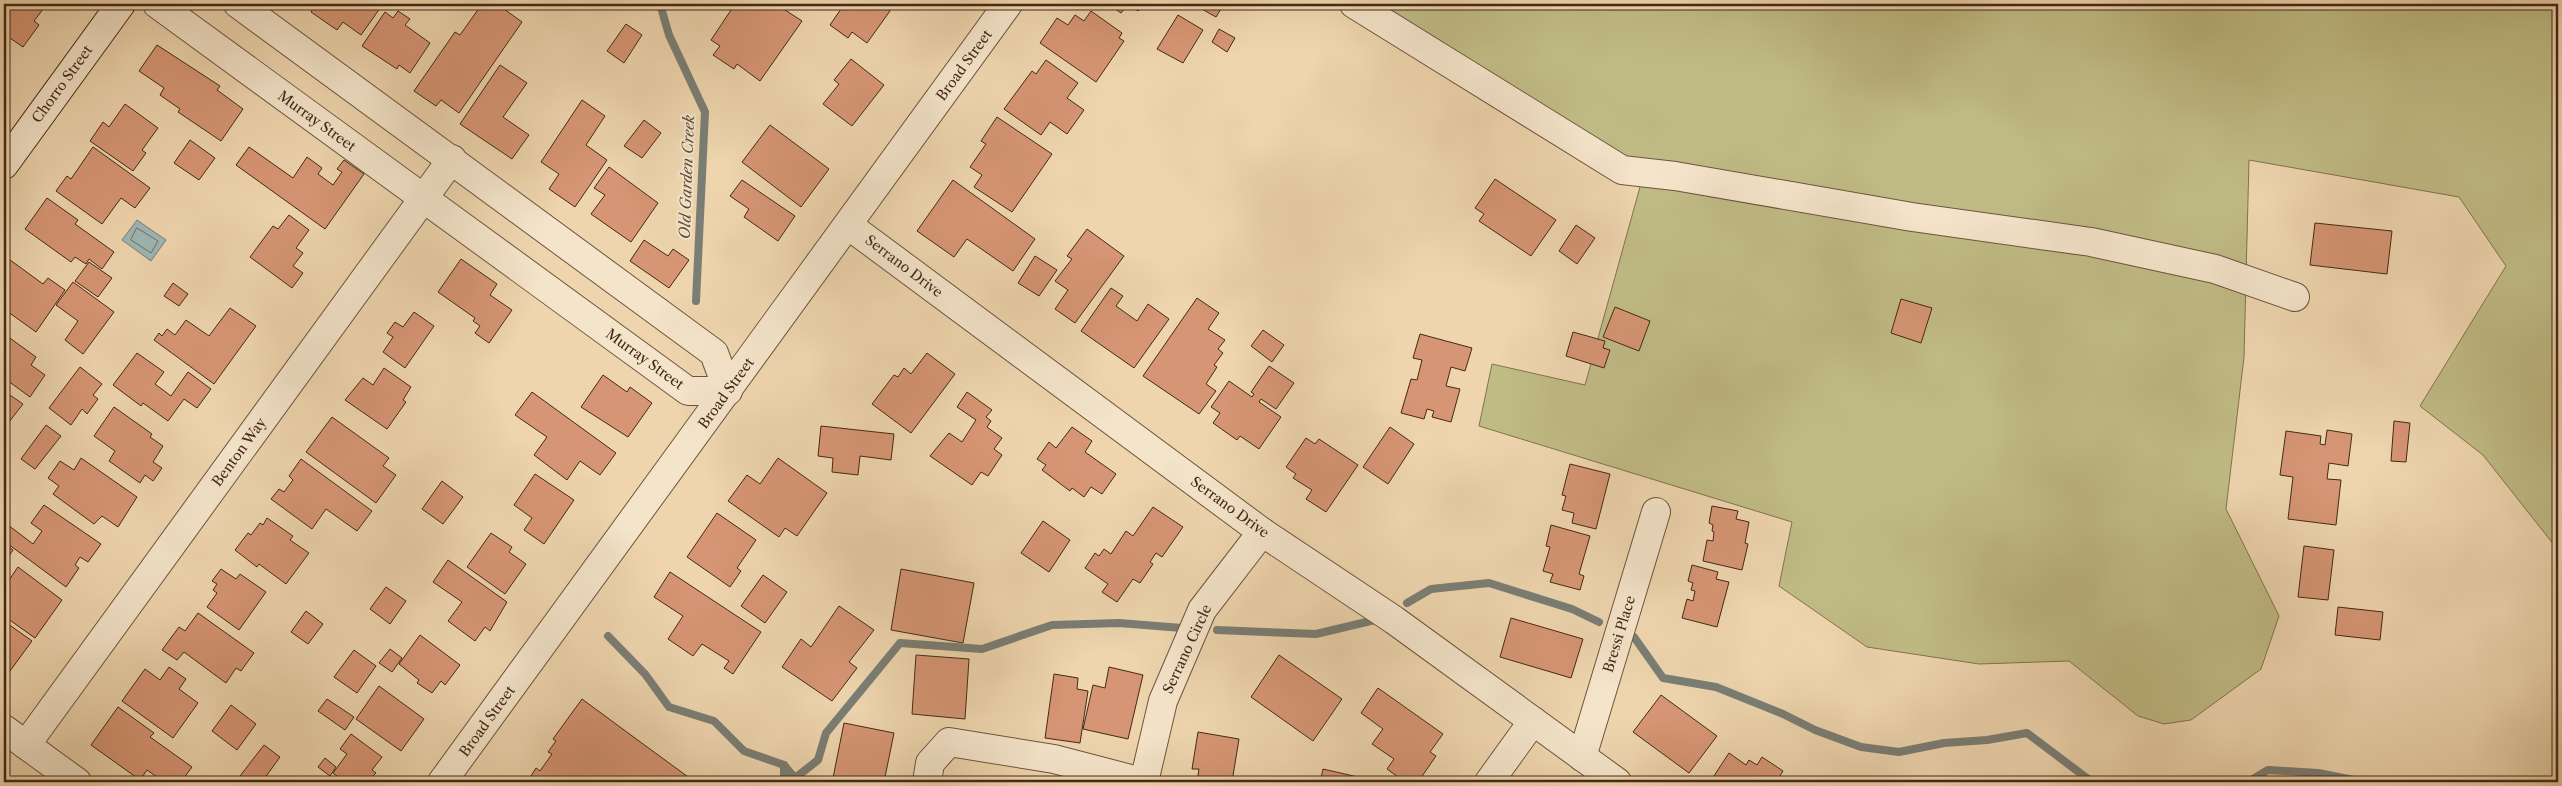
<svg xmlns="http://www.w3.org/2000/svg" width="2562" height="786" font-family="'Libre Caslon Text',serif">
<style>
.green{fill:#c0bb85;stroke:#82724e}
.water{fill:#9eb6b5;stroke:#7a7e75}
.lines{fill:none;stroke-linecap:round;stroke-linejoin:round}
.shore{stroke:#707066;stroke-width:1}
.stream{stroke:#7a7e75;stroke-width:8}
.building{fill:#d69574;stroke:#432916}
.street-casing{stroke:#6e543c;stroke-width:30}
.secondary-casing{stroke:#432916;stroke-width:30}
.street{stroke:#f4e4ca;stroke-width:28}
.secondary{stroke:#f4e4ca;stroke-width:28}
.labels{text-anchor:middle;stroke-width:4;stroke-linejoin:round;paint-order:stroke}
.street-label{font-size:14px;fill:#432916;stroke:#f4e4ca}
.water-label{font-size:15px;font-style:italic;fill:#5a4c3e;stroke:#f4e4ca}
</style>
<rect width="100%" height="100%" fill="#eed5ae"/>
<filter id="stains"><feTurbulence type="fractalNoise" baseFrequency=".004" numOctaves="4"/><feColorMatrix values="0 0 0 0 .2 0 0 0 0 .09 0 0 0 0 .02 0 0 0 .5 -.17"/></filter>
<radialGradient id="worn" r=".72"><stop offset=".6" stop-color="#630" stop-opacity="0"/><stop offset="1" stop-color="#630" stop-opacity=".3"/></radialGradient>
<!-- green -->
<polygon class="green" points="1361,4 2558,4 2558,538 2554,545 2483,455 2420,406 2506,266 2459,197 2249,160 2244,357 2226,509 2279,616 2261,669 2191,720 2164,724 2138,716 2069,661 1979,664 1867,647 1779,586 1792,522 1479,426 1492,364 1585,385 1640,187"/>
<!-- water -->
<polygon class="water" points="137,220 166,240 151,261 122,240"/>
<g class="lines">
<!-- shore -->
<polygon class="shore" points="137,228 158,241 151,253 131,240"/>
<!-- stream -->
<g class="stream">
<polyline points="660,4 669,35 705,112 696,301"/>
<polyline points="1407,603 1431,589 1489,583 1572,609 1599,622"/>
<polyline points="1217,630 1316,634 1379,619"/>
<polyline points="608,636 645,674 669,707 714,721 744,751 784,765 795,778 818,760 826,733 900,643 982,649 1052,625 1119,623 1182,628"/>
<polyline points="1634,637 1663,678 1716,687 1783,714 1815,730 1861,747 1899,752 1944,743 1987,740 2027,733 2092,782"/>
<polyline points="784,765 784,782"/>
<polyline points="2248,782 2268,770 2318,773 2364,782"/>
</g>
</g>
<!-- building -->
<g class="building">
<polygon points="4,4 47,4 34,21 39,25 23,47 4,34"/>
<polygon points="316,4 383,4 361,35 343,22 337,30 311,12"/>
<polygon points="482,4 497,4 522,22 459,113 441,100 436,106 414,91 455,32 460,35"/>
<polygon points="735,4 776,4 802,21 760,81 737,64 734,69 713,55 720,46 711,40"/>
<polygon points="834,4 879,4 890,11 867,43 852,32 848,38 830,25 841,9"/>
<polygon points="1108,4 1144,4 1138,11 1128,4 1121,13"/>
<polygon points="1193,4 1224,4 1216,17"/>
<polygon points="398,11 410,19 405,25 430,43 410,73 399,65 397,69 362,46 385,12 393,18"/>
<polygon points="1091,11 1122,33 1119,38 1124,41 1096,82 1040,43 1057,18 1068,25 1075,15 1084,21"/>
<polygon points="1178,15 1203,30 1183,63 1157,49"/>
<polygon points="626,24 642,35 624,63 607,51"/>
<polygon points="1219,29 1235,38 1227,52 1212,42"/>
<polygon points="157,45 220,86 217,90 243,109 221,141 178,112 180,109 160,95 164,88 139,71"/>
<polygon points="851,59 884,85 852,126 823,104 839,84 834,80"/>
<polygon points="1046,60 1078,83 1067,98 1084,110 1067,134 1050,122 1041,135 1004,109 1032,71 1036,74"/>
<polygon points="500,65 527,83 503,117 529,135 512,159 460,124"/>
<polygon points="582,100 605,116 586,145 607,160 575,207 549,189 559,174 541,162"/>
<polygon points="125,104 158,128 142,150 146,153 133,171 90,141 103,122 109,127"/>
<polygon points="997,117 1052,154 1012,212 974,187 982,175 970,167 986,144 981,141"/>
<polygon points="644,120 661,133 642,158 624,146"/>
<polygon points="770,125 829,169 801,207 742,162"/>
<polygon points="190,140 215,158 199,180 174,163"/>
<polygon points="93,147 150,188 135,208 121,198 102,224 56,191 67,176 71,179"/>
<polygon points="249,147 293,178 307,157 322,168 318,174 333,185 342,172 337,169 344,160 364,174 325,229 236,165"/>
<polygon points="609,167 658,203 631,242 591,214 605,195 594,188"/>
<polygon points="1495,179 1556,220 1531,256 1479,221 1484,214 1475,208"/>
<polygon points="742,180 795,216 778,241 744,217 749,209 730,196"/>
<polygon points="953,180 1035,239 1013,271 967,239 954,257 917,231"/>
<polygon points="47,198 78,220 75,224 114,252 102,269 89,259 86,264 75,257 71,262 25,229"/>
<polygon points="289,215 309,230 296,248 303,253 293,266 303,273 292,288 250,257 273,226 278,229"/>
<polygon points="2315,223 2392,231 2387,274 2310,265"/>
<polygon points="1576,225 1595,238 1577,264 1559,251"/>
<polygon points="1087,229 1124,256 1075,323 1055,309 1068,290 1055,281 1072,259 1067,256"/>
<polygon points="644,240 668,256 673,249 689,260 669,288 630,261"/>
<polygon points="1035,256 1057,270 1039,296 1018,283"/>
<polygon points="6,257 43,284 48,278 65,290 36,332 4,309 4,260"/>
<polygon points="461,259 497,284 490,295 512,310 489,343 475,333 480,326 473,321 475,318 438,292"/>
<polygon points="89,262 112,278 98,297 75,281"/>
<polygon points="73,282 114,312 83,354 65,340 78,321 56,305"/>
<polygon points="173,283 188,294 179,306 164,296"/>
<polygon points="1111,288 1123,296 1116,306 1137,321 1148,304 1169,319 1134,368 1081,331"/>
<polygon points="1197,298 1219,313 1208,329 1225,340 1218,349 1223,353 1214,365 1217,367 1206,384 1216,391 1199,414 1143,376"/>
<polygon points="1901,299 1932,308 1921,343 1891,333"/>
<polygon points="1615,307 1650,321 1639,351 1603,337"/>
<polygon points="230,308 256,326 214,384 154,340 159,333 162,336 167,329 175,335 186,320 209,336"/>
<polygon points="414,312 434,326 405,368 383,352 393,337 387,333 395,322 403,327"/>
<polygon points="1263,330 1284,345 1272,362 1251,346"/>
<polygon points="1573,332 1605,341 1603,348 1610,350 1604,368 1566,356"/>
<polygon points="1420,334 1472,348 1465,371 1451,367 1446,386 1460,389 1451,422 1432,417 1434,411 1427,409 1424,419 1401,413 1411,379 1417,380 1422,360 1413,358"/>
<polygon points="7,336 36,357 31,365 45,375 30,397 4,378 4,337"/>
<polygon points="137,353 164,372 155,384 171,396 188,372 211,389 197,408 184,399 168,421 143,403 141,406 113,385"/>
<polygon points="927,353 955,374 911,433 872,404 894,375 898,377 904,368 911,374"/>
<polygon points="1269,366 1294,383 1276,409 1261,399 1259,402 1281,417 1259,449 1240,436 1237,440 1213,423 1220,413 1211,407 1229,381 1252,397 1254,394 1251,392"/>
<polygon points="80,367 102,384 93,395 98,399 87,414 82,409 71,425 49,408"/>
<polygon points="384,368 411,387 403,400 406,402 387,429 345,400 363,378 373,385"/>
<polygon points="603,375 627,392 630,387 652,403 628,437 581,407"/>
<polygon points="4,391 23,404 9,422 4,418"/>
<polygon points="532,392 616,453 600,475 580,461 567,480 534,455 547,437 515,415"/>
<polygon points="967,392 992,410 986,417 991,421 987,427 1002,438 994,449 1002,455 988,476 981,472 972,485 930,456 949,433 962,442 976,420 957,407"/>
<polygon points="114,407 152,434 150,437 163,446 153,462 162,468 153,481 145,475 140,483 109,461 115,451 94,436"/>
<polygon points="332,417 389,458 383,466 396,475 376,503 306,452"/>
<polygon points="2394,421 2410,423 2406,462 2391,461"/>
<polygon points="46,425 61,436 35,469 21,459"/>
<polygon points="821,426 894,434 891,460 860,456 858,475 832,472 833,458 818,456"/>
<polygon points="1072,427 1092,441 1085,452 1116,474 1102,494 1091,487 1084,497 1072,488 1070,491 1042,470 1046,465 1037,459 1049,442 1056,448"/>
<polygon points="1390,427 1414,444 1388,484 1363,467"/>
<polygon points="2327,430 2352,434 2348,466 2329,463 2327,479 2341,480 2336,525 2288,519 2293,477 2280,475 2286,431 2321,436 2320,444 2325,445"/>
<polygon points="1306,438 1315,444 1319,439 1358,465 1326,512 1306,499 1312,490 1293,478 1296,474 1286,467"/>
<polygon points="81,458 137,497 118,527 102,516 94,524 53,494 59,486 48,478 60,461 74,470"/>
<polygon points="778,458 827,493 797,536 785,528 779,537 728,501 747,475 760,484"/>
<polygon points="301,459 372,511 357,531 326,509 312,529 271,499 279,489 284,492 293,480 289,476"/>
<polygon points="1570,464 1610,474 1596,529 1572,523 1574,513 1562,510 1566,496 1562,495"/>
<polygon points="535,474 574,500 544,544 524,530 532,518 514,505"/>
<polygon points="442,481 463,497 443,524 422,509"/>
<polygon points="44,505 101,544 88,562 80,557 75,565 79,568 66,587 4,541 4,522 33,544 42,531 31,523"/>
<polygon points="1712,506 1738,511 1736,519 1749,522 1745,543 1748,544 1742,570 1703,561 1707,540 1713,541 1714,532 1712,531 1713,525 1709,523"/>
<polygon points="1153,507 1183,527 1162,557 1156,553 1150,562 1153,564 1140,583 1133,579 1117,602 1102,592 1108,584 1085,568 1095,553 1099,556 1104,549 1111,554 1126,531 1133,536"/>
<polygon points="717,513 756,540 737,568 741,571 730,587 687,557"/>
<polygon points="267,518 293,536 290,540 309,553 286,584 259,564 257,567 235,550 248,533 251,535 260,523 263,525"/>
<polygon points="1043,521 1070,540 1049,572 1021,553"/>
<polygon points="1551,525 1590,536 1579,574 1584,576 1580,590 1550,582 1553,574 1543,571 1550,547 1546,546"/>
<polygon points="491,533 512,547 509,552 526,564 505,594 467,567"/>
<polygon points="4,543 13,550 4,563"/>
<polygon points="2304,546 2334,550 2328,600 2298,597"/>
<polygon points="448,560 507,602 490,631 485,627 475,641 448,621 462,602 433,582"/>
<polygon points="1692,565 1718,572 1716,579 1729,582 1717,627 1682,618 1687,599 1693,601 1695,591 1691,590 1693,583 1688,581"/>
<polygon points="18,567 62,600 35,638 4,616 4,581 9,580"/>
<polygon points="221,569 236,579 240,574 266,592 239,630 207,607 217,593 213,590 217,584 212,581"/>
<polygon points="901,569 974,583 963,643 891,630"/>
<polygon points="670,572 761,632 733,674 724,668 729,661 702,644 693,656 668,639 683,616 654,597"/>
<polygon points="763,575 787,592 765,623 741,606"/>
<polygon points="386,587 406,601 390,624 370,609"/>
<polygon points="839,606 874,630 849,662 857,668 832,701 782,667 801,639 811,647"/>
<polygon points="2338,607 2383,612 2380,640 2335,635"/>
<polygon points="306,611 323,624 308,644 291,632"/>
<polygon points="198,613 254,653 241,671 236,668 226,683 184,652 177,660 162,650 179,627 185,631"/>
<polygon points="1511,618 1583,639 1571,678 1500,657"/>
<polygon points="4,621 32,641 10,671 4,666"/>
<polygon points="420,635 460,665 445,685 441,681 432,693 417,683 419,680 399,664"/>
<polygon points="390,649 402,658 392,672 379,663"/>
<polygon points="354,650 376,666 357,693 334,677"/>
<polygon points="916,655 969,659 965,719 912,714"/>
<polygon points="1279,655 1342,699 1313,741 1251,697"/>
<polygon points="169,667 186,679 179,689 198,703 173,738 122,701 145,669 160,680"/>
<polygon points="1109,667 1143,675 1128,739 1083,729 1093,685 1105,688"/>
<polygon points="1054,674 1078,678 1077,689 1088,691 1080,743 1045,738"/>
<polygon points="379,686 424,719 401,751 356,719"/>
<polygon points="1378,688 1443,734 1430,752 1436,756 1418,782 1405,782 1387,769 1394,759 1372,744 1383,729 1361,713"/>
<polygon points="1661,695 1717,736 1689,773 1633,732"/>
<polygon points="327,699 354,717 345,730 318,711"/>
<polygon points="582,699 624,730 695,782 521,782 525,777 529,779 536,768 540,771 552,754 548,752 556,741 553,739"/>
<polygon points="231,705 256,724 237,750 212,731"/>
<polygon points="118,707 154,733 150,737 192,767 181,782 164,782 147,770 140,780 91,745"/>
<polygon points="844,723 894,733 884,782 855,782 833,778"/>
<polygon points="1198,732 1239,739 1232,782 1197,782 1199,769 1192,769"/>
<polygon points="351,734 382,757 372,770 376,773 373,776 377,779 375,782 345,782 333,773 347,754 340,749"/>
<polygon points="264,745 280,757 262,782 248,782 240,776"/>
<polygon points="1729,753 1746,765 1749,760 1757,765 1762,757 1783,771 1776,782 1710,782"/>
<polygon points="325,758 336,767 330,776 318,767"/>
<polygon points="1323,769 1358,777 1357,782 1320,782"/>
</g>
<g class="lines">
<!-- street casing -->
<g class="street-casing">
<g id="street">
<polyline points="157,4 688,391 728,391 714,353 238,4"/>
<polyline points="1354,4 1622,170 1675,176 1912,217 2091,242 2215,269 2295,297"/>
<polyline points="848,225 1262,532 1394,620 1617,782"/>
<polyline points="4,729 77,782"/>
<polyline points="26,745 452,159"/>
<polyline points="1582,757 1656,512"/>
<polyline points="442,782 1008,4"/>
<polyline points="927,782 930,763 949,742 1054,759 1142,782"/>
<polyline points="1144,782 1163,701 1202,610 1262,532"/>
<polyline points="1489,782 1533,721"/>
</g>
</g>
<!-- secondary casing -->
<g class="secondary-casing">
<polyline id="secondary" points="4,165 121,4"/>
</g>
<!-- street -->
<use href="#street" class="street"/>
<!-- secondary -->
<use href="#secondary" class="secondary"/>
</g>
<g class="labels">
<!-- street labels -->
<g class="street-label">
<text transform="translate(964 65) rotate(-54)" y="5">Broad Street</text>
<text transform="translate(62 84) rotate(-54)" y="5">Chorro Street</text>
<text transform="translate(317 121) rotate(36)" y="5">Murray Street</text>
<text transform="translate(904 266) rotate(37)" y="5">Serrano Drive</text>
<text transform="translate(645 359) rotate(36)" y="5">Murray Street</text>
<text transform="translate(726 393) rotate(-54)" y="5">Broad Street</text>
<text transform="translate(239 452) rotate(-54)" y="5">Benton Way</text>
<text transform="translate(1230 507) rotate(36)" y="5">Serrano Drive</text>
<text transform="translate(1619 634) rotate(-73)" y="5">Bressi Place</text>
<text transform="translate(1187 649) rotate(-65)" y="5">Serrano Circle</text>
<text transform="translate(487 721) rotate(-54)" y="5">Broad Street</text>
</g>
<!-- water labels -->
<g class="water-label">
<text transform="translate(687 177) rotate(-88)" y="5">Old Garden Creek</text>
</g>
</g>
<!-- margin -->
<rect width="2562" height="786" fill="none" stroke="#eed5ae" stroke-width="20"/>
<rect x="5" y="5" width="2552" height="776" fill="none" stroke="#432916" stroke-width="2.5"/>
<rect x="10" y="10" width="2542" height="766" fill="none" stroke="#432916"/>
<rect width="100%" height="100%" filter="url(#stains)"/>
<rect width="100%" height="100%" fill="url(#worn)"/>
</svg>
